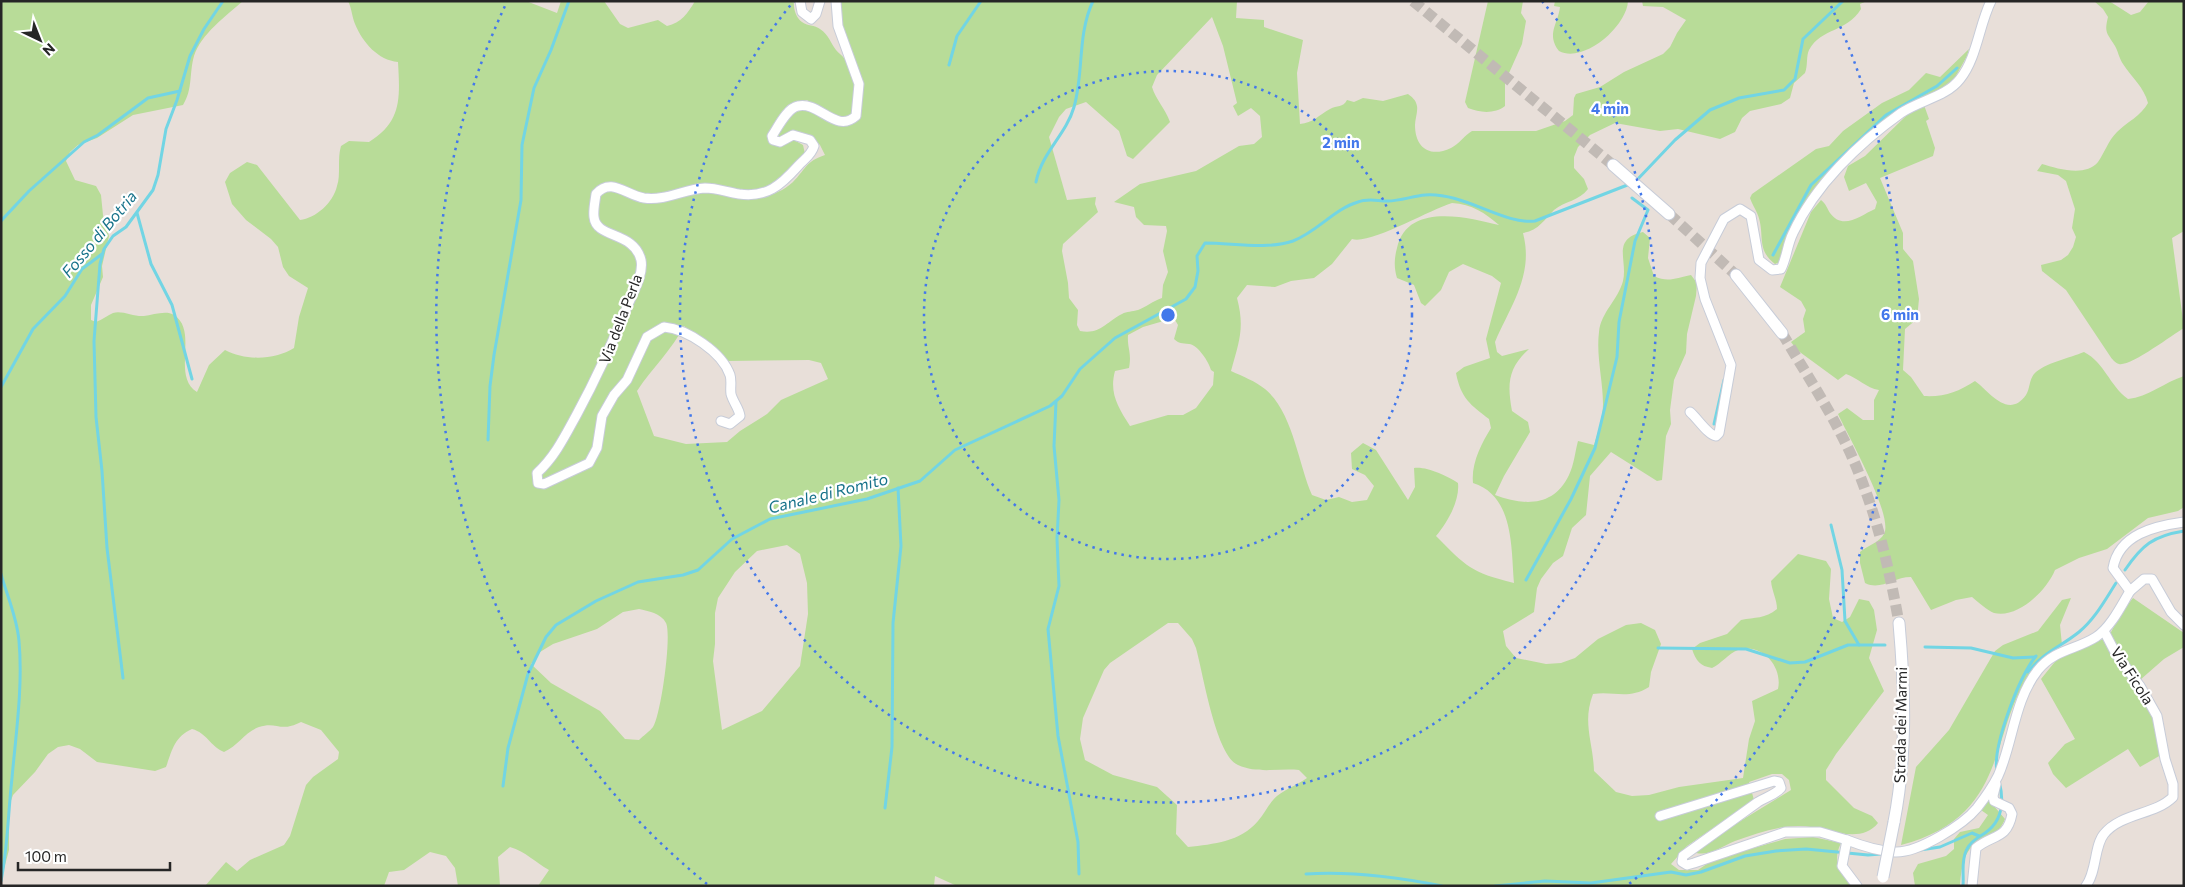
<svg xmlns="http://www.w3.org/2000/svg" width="2185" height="887" font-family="Commissioner,sans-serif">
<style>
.green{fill:#b8dc98;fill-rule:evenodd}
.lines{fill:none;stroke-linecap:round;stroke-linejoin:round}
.stream{stroke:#72d5e4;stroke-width:3}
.secondary-tunnel{stroke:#c1bab5;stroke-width:11;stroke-dasharray:11 5.5;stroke-linecap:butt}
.minor-casing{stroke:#c7ccd8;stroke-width:11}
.secondary-casing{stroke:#c7ccd8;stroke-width:13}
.minor{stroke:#fff;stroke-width:9}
.secondary{stroke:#fff;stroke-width:11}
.secondary-bridge-casing{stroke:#c7ccd8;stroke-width:13;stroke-linecap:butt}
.secondary-bridge{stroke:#fff;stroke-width:11}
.ring{fill:none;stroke:#4378eb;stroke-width:2.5;stroke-dasharray:2.5 5}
.labels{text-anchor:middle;stroke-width:4.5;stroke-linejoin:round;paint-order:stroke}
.street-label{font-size:15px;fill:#262626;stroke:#fff}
.water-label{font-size:16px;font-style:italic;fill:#16728a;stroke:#fff}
.centre{fill:#4378eb;stroke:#fff;stroke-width:2.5}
.ring-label{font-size:15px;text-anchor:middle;font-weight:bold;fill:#4378eb;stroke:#fff;stroke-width:4.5;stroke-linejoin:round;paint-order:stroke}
</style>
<rect width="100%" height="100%" fill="#e8dfd9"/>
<!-- green -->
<g class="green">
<path d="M1,1H243C226,16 201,34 194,56C189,74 193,89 183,105L133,115L97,138L78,145L70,152L66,161L75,180L96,186L101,195L103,215L109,236L102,266L103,277L91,305V320L96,322C102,320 108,315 113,313C122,310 134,317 144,316C153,315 166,310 174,315C199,331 171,376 197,392L209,365L225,350C246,361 275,360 294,348L299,317L308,288L289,276L283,267L278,247L271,239L246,220L232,204L225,182L230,173L247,162L257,165L300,220C316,218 333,203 337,186C341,174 337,159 341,146L349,141L369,142C402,122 400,98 398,62C378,60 363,43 355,24C352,17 352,9 348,1H526L557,13L561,1H604L620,24L628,28L658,20L667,26C681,23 688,13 695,1H794C793,8 796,18 802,22C807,26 815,25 820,29C829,35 830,42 836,50C838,53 842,55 844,58C855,73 861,102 851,117L841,120L815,107L807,100C802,101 793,102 788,105C780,112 766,133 769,143L778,146L794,140L803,145L805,154L787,176L757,199C771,195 782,192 793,182C805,170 806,161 825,155L820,145L811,136L786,135L778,137C802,76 833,142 855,122C862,117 862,109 862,101L840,15L841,1H1237L1236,18L1264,20V27L1303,40L1297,73L1300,124C1313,123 1319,115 1330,109C1337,105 1343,108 1347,100L1354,102L1363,98L1383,101L1408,94C1412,97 1416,100 1417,106C1418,112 1415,119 1415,125C1415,148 1430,158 1451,148C1459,144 1465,135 1472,131H1536L1565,121L1573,115L1574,98L1576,94L1600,87L1624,72L1663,54L1670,47L1677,33L1686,20L1663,7L1643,6L1642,1H1867L1860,4L1861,9C1846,33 1822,27 1809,50C1806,56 1808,66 1805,73L1794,83L1790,98L1781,104L1750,111L1742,118L1735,132L1720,139L1678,129L1660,131L1615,123L1590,135L1578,147L1574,157V168L1584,179L1588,189C1579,201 1565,201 1554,210C1545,219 1538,231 1523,233C1534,275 1511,305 1495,342L1497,352L1502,356L1529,349C1508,368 1507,384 1512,411L1528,422L1530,432L1504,476L1495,495C1524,506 1554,507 1569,475C1574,465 1575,452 1578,441L1594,445C1598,432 1603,418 1603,404C1603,380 1596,356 1599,332C1601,312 1618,300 1623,281C1628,260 1611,239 1643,232L1650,238L1648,258L1654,276C1668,283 1676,278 1691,275L1697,283L1696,296L1687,334L1686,353L1674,380L1670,410L1671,424L1666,436L1662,480L1657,481L1611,452L1590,476L1586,515L1572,528L1563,556L1553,563L1541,579L1537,588L1534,612L1503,631L1506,646L1516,658L1546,664L1561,663L1575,658L1598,639L1626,625L1641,623L1655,630L1661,644L1651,672L1649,687C1628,700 1615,691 1593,694C1582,723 1593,741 1594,771L1616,792L1632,796L1649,795L1679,787L1743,778L1749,739L1755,721L1752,701L1778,689C1783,667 1762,642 1738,650C1729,653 1721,664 1712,668C1700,666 1696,661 1692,649L1700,643L1727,634L1741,620C1755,617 1765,619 1777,609C1777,599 1772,592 1771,581L1798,554L1826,561L1831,569L1829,599L1833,618L1842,622L1850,617L1859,599L1869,601L1874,610L1877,630L1869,658L1884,691L1836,754L1826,770V780L1854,808L1872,816L1878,823C1859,847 1823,825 1798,826C1776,826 1755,834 1735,841C1720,847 1711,856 1696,853L1703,844L1791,790L1789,780L1782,774H1772L1749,782L1754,800L1687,846L1671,864L1679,870H1698L1714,859L1785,839L1813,837L1841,843C1832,862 1840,870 1852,886H957L935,876L934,886H538L549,870C535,862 526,852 510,847L498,857L500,886H458L455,868L446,856L430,852L404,870L389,872L384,886H205L226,862L237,871L250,860L284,845L290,836L306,785L313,777L338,759L339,752L321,730L301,722C280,733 277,721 259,727C245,732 238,746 224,752C210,746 207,733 192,729C174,737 172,751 166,767L155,771L97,762L80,749L69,745L58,747L48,754L35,772L13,795L9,806V850L1,880ZM1212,17L1223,46L1237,103L1233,106L1238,116L1251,108L1260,116L1262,137L1254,144L1239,146L1196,171L1140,184L1114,202L1134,207L1136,217L1144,225L1166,226L1167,231L1163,251L1168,272L1163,285L1162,298C1153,301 1146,307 1138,310C1132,312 1127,311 1122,314C1106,322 1100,335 1080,331L1077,325L1078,310L1069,298L1068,283L1062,251L1063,244L1098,212L1095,204L1096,197L1067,200L1049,137L1059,117L1066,109L1086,102L1119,131L1127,156L1133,159L1170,122C1165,108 1156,100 1152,87L1157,75ZM1452,203C1472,204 1485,213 1499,225C1467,217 1407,202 1397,248C1394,259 1394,268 1397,278L1414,285L1421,303L1425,306L1441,290L1449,272L1463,264L1492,276L1501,283L1486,339L1490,358L1464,367L1456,373C1461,399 1471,405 1489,419L1491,428C1481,444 1471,464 1473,483C1514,496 1511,547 1514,583C1470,572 1467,567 1436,536C1447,523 1460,501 1458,483C1448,476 1426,466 1414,468L1415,487L1408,500L1376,450L1363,443L1351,453L1352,469L1365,475L1374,486L1367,500L1352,502L1339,497L1326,500L1312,495C1298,463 1293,412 1265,389C1255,381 1242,376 1231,371C1239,342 1245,328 1237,298L1247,285L1275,287L1291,281L1314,278L1332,264L1352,239C1370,245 1429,210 1452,203ZM1167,320H1175L1178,325L1174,339C1179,344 1182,343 1189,344C1198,345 1209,362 1211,370L1214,372L1213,385L1196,408L1183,415H1168L1130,426C1118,407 1109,393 1115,371L1129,368C1132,352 1127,348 1128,335L1143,327ZM684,326L727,361L809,360L821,363L828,379L781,400L767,414L740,431L727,442L686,444L654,436L637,391C652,368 672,350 684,326ZM787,545L800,554L807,583L808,614L800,666L762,711L722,730L713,661L715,644V613L718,598L735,572L757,551ZM639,609C648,611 661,613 666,623C672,635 661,715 653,727C650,731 643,736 639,740L625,739L600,711L551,683L531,664L540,652L553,644L597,629L623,612ZM1168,623H1178L1192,639L1196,648C1203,673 1216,756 1238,765C1258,774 1279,768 1299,770L1307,778C1297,785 1286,789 1277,796C1269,803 1265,813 1258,821C1240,842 1214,844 1188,847L1176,834L1177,805L1157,787L1113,775L1085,760L1080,739L1083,718L1104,670L1110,663Z"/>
<path d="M1488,1H1523L1521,13L1526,21L1522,44L1505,82V106C1495,114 1480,113 1468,108L1465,102Z"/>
<path d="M1555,1H1628C1627,26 1584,64 1559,51C1546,34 1558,24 1560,7L1554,6Z"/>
<path d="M2094,1H2109L2131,15L2140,12L2149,1H2184V231L2172,238L2184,328C2172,335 2130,367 2119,364C2115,363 2112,359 2110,356L2066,290L2042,271L2041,265L2061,260L2068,255L2073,247L2076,237L2072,228L2075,209L2066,181L2058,175L2037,171L2042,164C2058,169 2086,177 2098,162C2105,152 2108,141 2117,132C2127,122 2141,116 2148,103C2144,87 2132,78 2123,64C2119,58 2118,51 2115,46C2107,33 2104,33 2108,17L2103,9Z"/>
<path d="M1969,49L1967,56L1952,83L1944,89L1903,105L1829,174L1780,262L1775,264C1755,249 1766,233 1757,213C1755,208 1752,204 1750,198L1752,194L1816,149L1829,146L1843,131L1882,103L1909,90L1926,73L1940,77Z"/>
<path d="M1924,105L1929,119L1926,121L1935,148L1933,156L1880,178L1903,233V249L1913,261L1919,299L1917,319L1905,329L1903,370L1911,377L1924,396C1945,397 1958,392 1975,381C1989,391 2008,420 2026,395C2030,389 2029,380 2034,374C2044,363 2070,358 2084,352C2105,363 2109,385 2128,399C2148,397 2165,382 2184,376V507L2178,511L2148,518L2107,549L2079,558L2055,570C2047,590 2018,619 1994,613C1987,610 1978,602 1972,597L1956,600L1931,610L1911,577C1893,577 1881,591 1865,583L1860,563V552C1867,546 1880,542 1884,534C1894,516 1847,434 1838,414L1847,408L1863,420H1874V400L1879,390C1866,388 1858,378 1846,374L1838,380L1797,350L1791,342L1805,332L1803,319L1806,310L1801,301L1780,287L1811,212L1821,200C1826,204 1827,208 1830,213C1843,231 1861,215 1875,209L1877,202L1866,183L1849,191L1844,177L1848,166L1865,156L1908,114Z"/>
<path d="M2071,598L2060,625L2062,645C1975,699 2031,811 1901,845L1916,767L1949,730L1995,651L2003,645L2038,631L2062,600Z"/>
<polygon points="2133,598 2184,633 2184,647 2164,659 2140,680 2110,634 2121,613"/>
<path d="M2103,639C2114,661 2128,673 2141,693C2153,713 2157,732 2161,755L2140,767L2128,749L2066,788L2053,774L2048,763L2065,744L2075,739L2041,679L2058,658Z"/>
<path d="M1988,799L2005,819C1997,838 1989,832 1976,843C1963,852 1961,871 1960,886H1915L1913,873L1918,864L1946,856L1954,849V839L1960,832L1979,828L1988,815L1981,810Z"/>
</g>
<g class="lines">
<!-- stream -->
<g class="stream">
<polyline points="949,65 957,36 981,1"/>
<polyline points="1636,181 1675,140 1710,110 1739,98 1784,90 1795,79 1803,39 1843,1"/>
<path d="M1036,182C1042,152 1066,135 1074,107C1084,73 1077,35 1093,1"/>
<polyline points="137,213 151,264 172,305 192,379"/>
<polyline points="1,221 29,191 84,142 98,135 148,98 180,91"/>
<polyline points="1773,255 1811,185 1886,115 1937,86 1957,68"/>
<polyline points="1,387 33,329 65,296 82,269 102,254"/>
<polyline points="1056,402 1054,446 1059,500 1057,539 1059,586 1048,629 1058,736 1078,842 1079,874"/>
<polyline points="1714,424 1724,380"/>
<polyline points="488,440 490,386 494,355 521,200 522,145 534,88 551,50 569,1"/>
<polyline points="1831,525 1842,570 1845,621 1859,645"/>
<path d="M2125,570C2142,545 2153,536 2184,531"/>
<path d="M1,574C7,596 17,617 19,641C23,686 16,733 12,778C8,813 8,846 1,881"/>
<polyline points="1526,580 1571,499 1595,448 1617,357 1619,322 1635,241 1648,210 1632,198"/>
<polyline points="1925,647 1971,648 2013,658 2035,657"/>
<polyline points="1658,648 1746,649 1790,663 1805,662 1848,645 1885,645"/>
<path d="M2028,672C2045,651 2059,648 2079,632C2095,619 2105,600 2116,583"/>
<polyline points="123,678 107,548 102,471 96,417 94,341 100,264 104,249 113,236 126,227 153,190 158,175 166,129 177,100 190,56 204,29 223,1"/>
<path d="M1997,772C1992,747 2019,677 2036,656"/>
<path d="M503,786L508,748L528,674L546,637L556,625L596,601L638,582L683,575L698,570L732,539L770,519L867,499L920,481L955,450L1050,406L1062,396L1080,369L1115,338L1186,299L1195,287L1198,271L1197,256L1205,243C1233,243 1266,250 1293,241C1317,232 1334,209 1358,202C1368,198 1377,201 1388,201C1400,201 1413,196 1425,195C1464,192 1503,225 1535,221L1630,184"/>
<polyline points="885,808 892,747 893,623 901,546 898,488"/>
<polyline points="1920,850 1940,847 1972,833 1979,836"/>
<path d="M1306,874C1352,871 1397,877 1442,886"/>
<polyline points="1495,886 1545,881 1591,883 1671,872 1686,875 1701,872 1745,856 1776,851 1806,849 1868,855 1881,854"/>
<path d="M1963,886C1964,875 1961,862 1966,851C1969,843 1978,837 1985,833C2004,820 2004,800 1999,781"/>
</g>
<!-- secondary-tunnel -->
<g class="secondary-tunnel">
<polyline points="1413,1 1613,165"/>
<polyline points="1669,214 1736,275"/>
<path d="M1782,333C1809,379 1841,426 1860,476C1879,524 1890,573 1899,623"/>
</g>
<!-- minor casing -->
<g class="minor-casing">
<g id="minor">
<polyline points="800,1 802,12 811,19 816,14 820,1"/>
<path d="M1690,412C1698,419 1708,435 1716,436L1719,433L1731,365L1705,299L1700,278L1701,263L1724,219L1740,209L1751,216L1759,260L1772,270L1781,269C1787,257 1787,245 1793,233C1815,185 1859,143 1901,113C1920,100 1946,97 1960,79C1977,58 1979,25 1991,1"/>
<path d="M721,421L730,424L740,416C739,408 733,402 731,394C730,388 732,381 730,375C722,352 687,329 664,327L647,337L627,380L614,395L602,416L597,448L589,463L544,484L538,483L537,473C555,457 566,434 577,414C596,379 612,344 627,307C632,294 644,275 641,260C634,231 596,239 594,217C593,210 595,202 596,194C611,177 626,195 644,198C666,201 684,189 705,188C716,188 727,192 739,194C767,198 781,185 798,166C804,159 811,156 814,146L810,140L793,135L780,142L773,140L772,136C778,127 787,108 798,106C819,101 836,134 856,116L859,84L838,26L836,1"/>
<path d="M2184,522C2155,526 2119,534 2113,568L2130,591L2144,579H2152L2171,612L2184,625"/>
<path d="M1660,816L1774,781L1779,782L1781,788C1775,795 1766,797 1758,802C1733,820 1708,838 1683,856L1682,862L1687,865L1694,863L1785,832H1820L1847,840"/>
<path d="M1857,886L1842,866L1847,840C1862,846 1879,851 1895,852C1918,853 1963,825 1977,808C1984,799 1993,786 1998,776C2013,743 2014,700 2038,670C2055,649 2076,650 2096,637C2111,627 2121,606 2130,591"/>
<path d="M1972,886L1976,848C1993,834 2007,840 2012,814L2009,808L1994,801L1993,796L1996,784"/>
<path d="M2086,886C2097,871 2094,846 2104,834C2121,813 2155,815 2173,797V784L2165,759L2157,716L2140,686L2116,654L2104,631"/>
</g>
</g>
<!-- secondary casing -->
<g class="secondary-casing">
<g id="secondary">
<polyline points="1613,165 1669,214"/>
<polyline points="1736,275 1782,333"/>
<path d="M1894,822C1907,755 1905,691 1899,623"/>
</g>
</g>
<!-- minor -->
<use href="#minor" class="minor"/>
<!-- secondary -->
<use href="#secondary" class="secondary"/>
<!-- secondary-bridge casing -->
<g class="secondary-bridge-casing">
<polyline id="secondary-bridge" points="1883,877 1894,822"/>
</g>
<!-- secondary-bridge -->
<use href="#secondary-bridge" class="secondary-bridge"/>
</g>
<!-- distance rings -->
<g class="ring">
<circle cx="1168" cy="315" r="244"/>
<path d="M1542 1A488 488 0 1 1 794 1"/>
<path d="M707 884A732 732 0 0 1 505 6M1831 6A732 732 0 0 1 1629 884"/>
</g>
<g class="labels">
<!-- street labels -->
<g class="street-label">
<text transform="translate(621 319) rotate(-69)" y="5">Via della Perla</text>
<text transform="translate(2132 676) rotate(57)" y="5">Via Ficola</text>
<text transform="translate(1901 725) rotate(-89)" y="5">Strada dei Marmi</text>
</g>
<!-- water labels -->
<g class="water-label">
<text transform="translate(99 234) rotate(-50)" y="6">Fosso di Botria</text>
<text transform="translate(828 493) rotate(-14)" y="6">Canale di Romito</text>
</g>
</g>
<circle cx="1168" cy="315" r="8" class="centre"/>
<g class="ring-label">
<text x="1610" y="114">4 min</text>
<text x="1341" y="148">2 min</text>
<text x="1900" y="320">6 min</text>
</g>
<!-- border -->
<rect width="2185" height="887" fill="none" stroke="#262626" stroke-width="5"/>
<!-- north arrow -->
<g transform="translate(40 40) rotate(137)" stroke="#ffffff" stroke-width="4" paint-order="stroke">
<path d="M0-4L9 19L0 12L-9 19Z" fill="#262626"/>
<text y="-8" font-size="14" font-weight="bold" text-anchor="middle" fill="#262626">N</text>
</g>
<!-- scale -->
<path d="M18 862v8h152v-8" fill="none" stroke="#262626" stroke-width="2.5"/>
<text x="25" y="862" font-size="15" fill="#262626" stroke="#ffffff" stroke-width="4" paint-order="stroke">100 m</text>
</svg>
